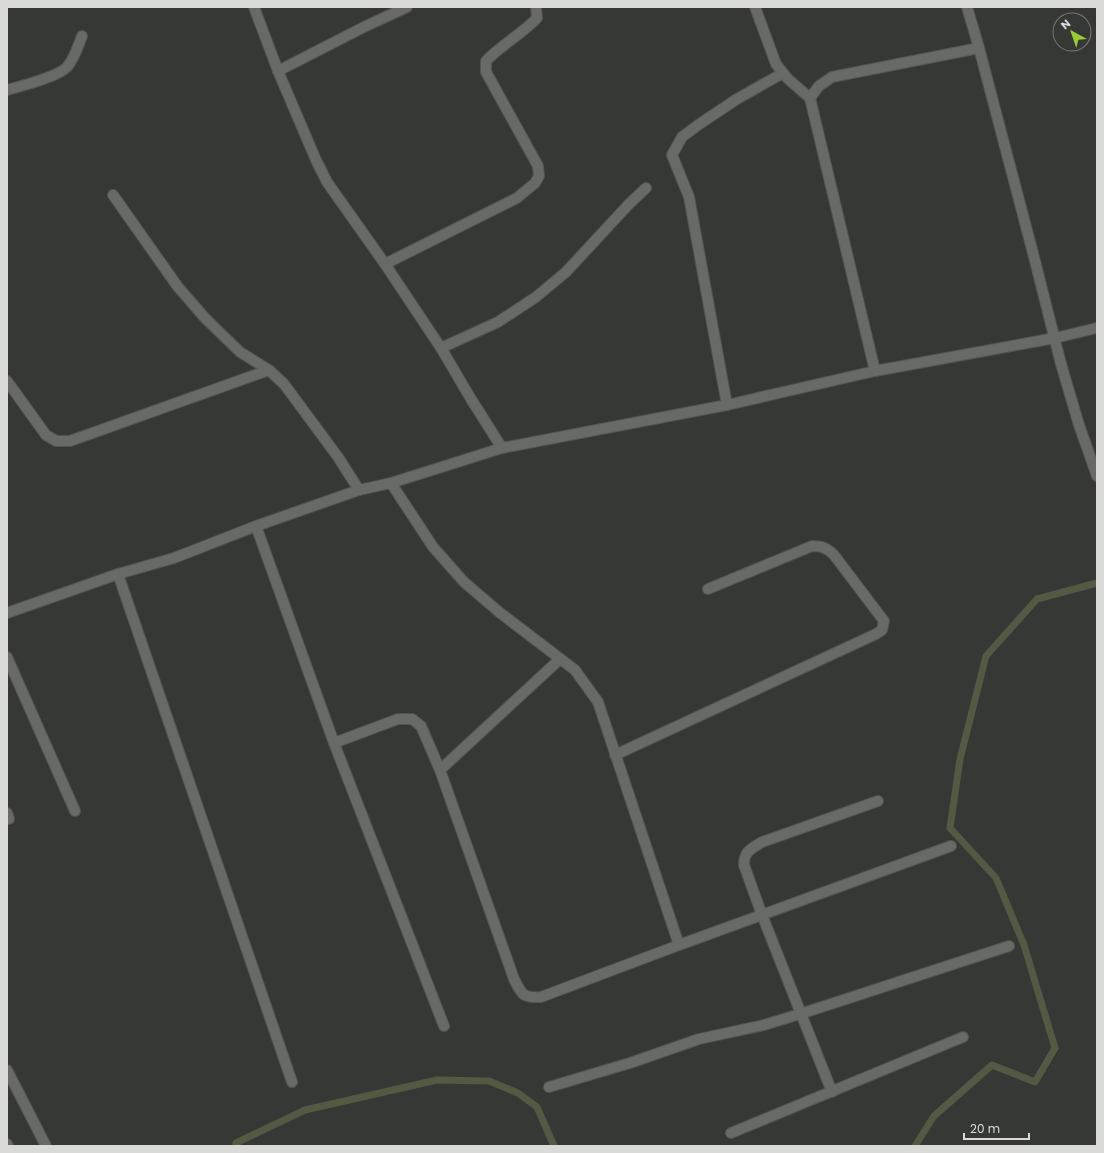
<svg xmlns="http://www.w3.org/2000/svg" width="1104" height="1153" font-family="Poppins,sans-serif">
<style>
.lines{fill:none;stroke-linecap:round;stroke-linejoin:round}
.stream{stroke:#525a43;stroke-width:7}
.street-casing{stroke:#535451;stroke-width:12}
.secondary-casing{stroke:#535451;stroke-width:12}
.street{stroke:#686a66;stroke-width:10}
.secondary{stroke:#686a66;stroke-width:10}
</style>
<rect width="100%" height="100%" fill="#363835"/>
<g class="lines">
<!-- stream -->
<g class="stream">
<polyline points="236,1146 236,1143 305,1110 437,1080 489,1081 518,1093 537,1107 554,1146"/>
<polyline points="915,1146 934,1116 992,1065 1035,1082 1055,1048 1024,945 996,878 950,828 960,759 986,656 1037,599 1097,583"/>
</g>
<!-- street casing -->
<g class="street-casing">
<g id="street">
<polyline points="254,7 278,71 316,160 327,182 385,264 441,348 471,399 502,448"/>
<polyline points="755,7 776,64 788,79 810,98"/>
<polyline points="967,7 979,48 1034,257 1061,364 1079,425 1097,476"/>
<polyline points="278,71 364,27 407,7"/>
<path d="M7,90C21,86 58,77 67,67C75,58 78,46 82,36"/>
<polyline points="113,195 178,287 205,318 240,352 269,370 284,384 338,457 359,490"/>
<path d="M385,264L517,198L535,183L539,176L538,166L486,72V61C501,45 522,34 537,18L536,7"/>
<polyline points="441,348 498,322 536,297 566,272 629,204 646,188"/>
<polyline points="875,371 810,98 819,86 832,77 979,48"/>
<polyline points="7,381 46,435 56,441 70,441 269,370"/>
<polyline points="727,405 689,197 672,155 682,137 698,125 737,99 783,73"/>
<polyline points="256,526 334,743 444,1026"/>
<polyline points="118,574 292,1082"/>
<polyline points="7,613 118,574 174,558 256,526 359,490 391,483 502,448 727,405 875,371 1055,338 1097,328"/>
<polyline points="7,657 75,811"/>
<path d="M334,743L398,719H412L421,726L440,770L514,979C522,995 523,998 541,997L679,945L598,702L575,670L499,612L464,582L433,547L391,483"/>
<path d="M615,755L876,634L882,630L884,621L834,555C827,548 822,546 812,546L708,589"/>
<polyline points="440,770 560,659"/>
<polyline points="7,813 9,819"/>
<polyline points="679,945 951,846"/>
<polyline points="549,1087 630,1063 699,1039 764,1025 800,1014 1009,946"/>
<path d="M832,1092L762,915L744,865C744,851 751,849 762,842L878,801"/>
<polyline points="731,1133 963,1037"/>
</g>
</g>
<!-- secondary casing -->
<g class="secondary-casing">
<g id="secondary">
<polyline points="7,1070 46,1146"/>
<polyline points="7,1144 8,1146"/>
</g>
</g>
<!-- street -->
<use href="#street" class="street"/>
<!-- secondary -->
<use href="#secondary" class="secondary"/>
</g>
<!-- border -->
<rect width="1104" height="1153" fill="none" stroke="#dadbd9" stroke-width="16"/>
<!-- north arrow -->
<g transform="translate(1072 32) rotate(320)"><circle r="19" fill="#363835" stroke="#787977"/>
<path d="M0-3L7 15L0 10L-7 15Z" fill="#99cb36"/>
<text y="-6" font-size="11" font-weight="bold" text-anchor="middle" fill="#dadbd9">N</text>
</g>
<!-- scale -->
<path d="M964 1133v6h65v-6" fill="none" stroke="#dadbd9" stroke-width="2"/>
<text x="970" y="1133" font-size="12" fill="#dadbd9" stroke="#363835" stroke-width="3" paint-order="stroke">20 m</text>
</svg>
